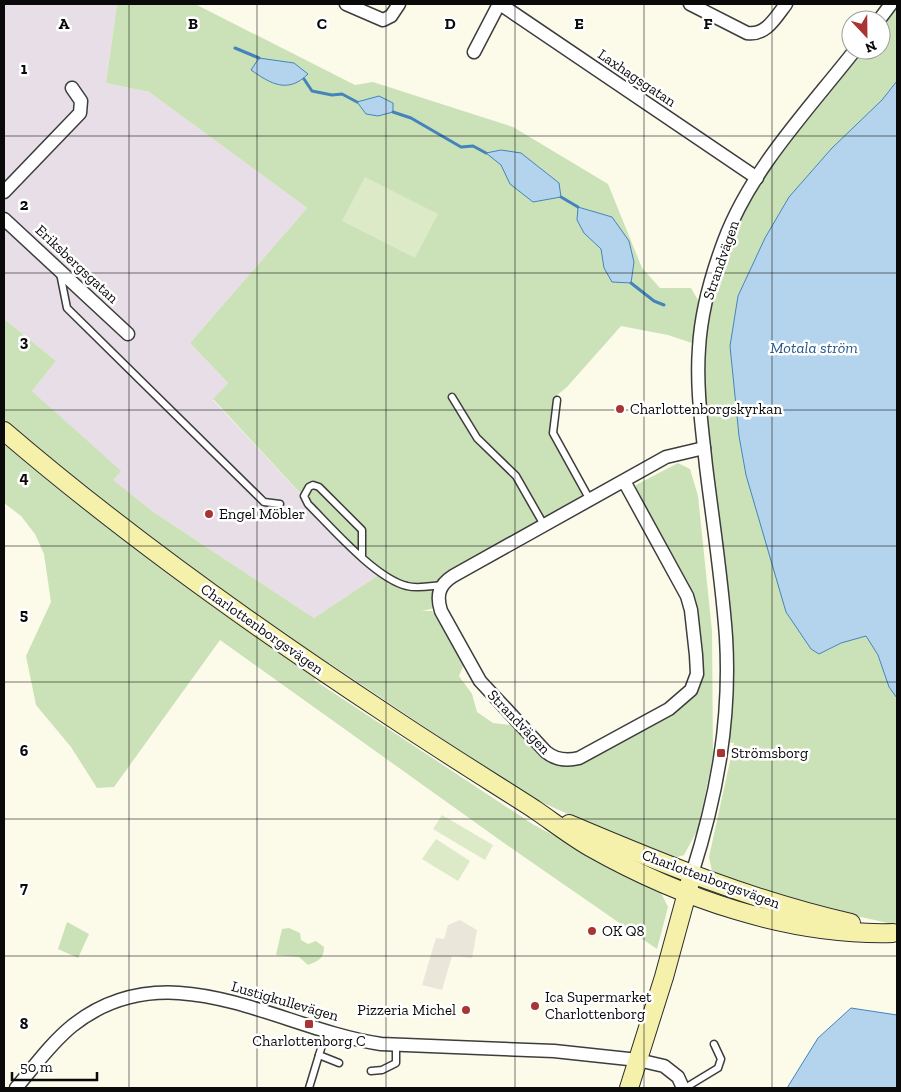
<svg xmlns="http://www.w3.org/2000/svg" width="901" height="1092" font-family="'Zilla Slab',serif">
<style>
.industrial{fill:#e7dee8}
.green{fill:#cbe2b8}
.pitch{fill:#dceac8}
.plaza{fill:#eae7da}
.water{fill:#b4d4ed;stroke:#4484bb}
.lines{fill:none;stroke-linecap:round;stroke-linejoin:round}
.stream{stroke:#4484bb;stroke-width:3}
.lane-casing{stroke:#3d3d3d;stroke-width:9}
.street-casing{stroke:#3d3d3d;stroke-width:15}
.secondary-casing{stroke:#2c2c2c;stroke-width:20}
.lane{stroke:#fff;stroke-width:6}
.street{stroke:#fff;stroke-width:12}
.secondary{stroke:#f5f1ab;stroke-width:18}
.grid{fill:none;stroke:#0a0a0a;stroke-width:1;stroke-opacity:0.55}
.poi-dot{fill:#a83534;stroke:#fff;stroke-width:2}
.labels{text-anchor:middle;stroke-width:5;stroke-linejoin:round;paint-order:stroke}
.street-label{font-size:15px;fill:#0a0a0a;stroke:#fff}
.poi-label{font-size:15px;fill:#0a0a0a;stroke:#fff;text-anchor:start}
.water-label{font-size:16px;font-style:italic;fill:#24578b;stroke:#fff}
.grid-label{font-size:16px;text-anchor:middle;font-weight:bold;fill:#0a0a0a;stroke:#fff;stroke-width:5;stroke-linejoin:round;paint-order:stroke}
</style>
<rect width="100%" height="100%" fill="#fcfae9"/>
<!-- industrial -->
<polygon class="industrial" points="4,4 117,4 106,83 149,92 307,208 190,343 228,383 213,400 377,576 314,618 152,511 112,480 120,471 32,391 56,361 4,319"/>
<!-- green -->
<g class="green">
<path d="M117,4H195L355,85L373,82L513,127L608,184L642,268L660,288H691L705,312L718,258L756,178L860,50H881V23L895,4H897V81L882,100L832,148L789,197L765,238L738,296L730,346L739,436L746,475L761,522L819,654L841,643L866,636L878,655L889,687L897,698V925L807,905L727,882L712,871L709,857L734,743L724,742L717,560L701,346L668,335L621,326L567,387L557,395L555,442L588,504L442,585L439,607L422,611H432L464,664L459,676L472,694L477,712L493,723L511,725L529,740L581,762C612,749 674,717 695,692L691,591L664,539L636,493V485L678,463L690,469L698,496L712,631L713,756L698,829L684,855L674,858L643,848L528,796L329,663L314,680L534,825L660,891L668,907L657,949L504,843L220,640L114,787L97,788L71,747L36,705L26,656L51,602L44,554L35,534L21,516L4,503V319L56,361L32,391L121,471L113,480L152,511L314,618L377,576L213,399L228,383L190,343L307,208L149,92L106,83Z"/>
<polygon points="67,922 89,934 78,958 58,949"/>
<path d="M289,928L300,933L301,940L308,944L316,941L324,947C324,959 318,961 308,965L299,957L276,955L282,929Z"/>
</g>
<!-- pitch -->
<g class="pitch">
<polygon points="365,177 438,214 415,258 342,221"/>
<polygon points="442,815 493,845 485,860 433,829"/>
<polygon points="436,839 470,861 458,881 422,859"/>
</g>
<!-- plaza -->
<polygon class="plaza" points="460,920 477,930 472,958 452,956 442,990 422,985 436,938 444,939 448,925"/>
<!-- water -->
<g class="water">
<path d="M259,58L294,63L308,74C288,94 271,84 251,70Z"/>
<polygon points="897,81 897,698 889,687 878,655 866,636 841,643 819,654 811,649 786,612 746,475 739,436 730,346 738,296 765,238 789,197 832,148 882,100"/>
<polygon points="379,96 393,103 393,112 378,116 366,114 357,102"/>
<polygon points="501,150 521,153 559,183 561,197 533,202 510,184 501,165 486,153"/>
<polygon points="578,207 612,217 629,241 634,262 631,283 612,282 604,268 601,249 584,233 577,220"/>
<polygon points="851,1008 897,1015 897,1088 787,1088 818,1038"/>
</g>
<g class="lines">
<!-- stream -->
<g class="stream">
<polyline points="235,48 259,58"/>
<polyline points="304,79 312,91 332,95 342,94 357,102"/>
<polyline points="393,112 411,118 461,147 473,146 486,153"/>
<polyline points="561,197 578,207"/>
<polyline points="631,283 654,301 664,305"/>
</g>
<!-- lane casing -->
<g class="lane-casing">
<g id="lane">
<polyline points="60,273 67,308 264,502 280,504"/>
<polyline points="452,397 477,438 516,476 544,525"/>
<polyline points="557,400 553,433 590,500"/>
<path d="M362,556V530L319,487L313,485L309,487L304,496L308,504C331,527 376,579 407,586C418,589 430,586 442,585"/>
<polyline points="327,1030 319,1055 339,1063"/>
<polyline points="371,1071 382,1070 396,1063 396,1045"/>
<polyline points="309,1088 319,1055"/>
<polyline points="685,1088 718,1068 721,1059 714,1044"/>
</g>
</g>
<!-- street casing -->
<g class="street-casing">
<g id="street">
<polyline points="346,4 383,20 391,16 399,4"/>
<polyline points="500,4 757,178"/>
<path d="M690,4L747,33C766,36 776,17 786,4"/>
<polyline points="879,20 891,4"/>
<polyline points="474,52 499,4"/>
<polyline points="4,192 80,113 81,101 72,88"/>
<polyline points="4,219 128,334"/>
<path d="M624,481L687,596L691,610L696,655L697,674L691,690L669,709L579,758C567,761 556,760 546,752L480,681L441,611C436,595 439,585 453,576L666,457L704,448"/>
<path d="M692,874C717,795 731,720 726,637C722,580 713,523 706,466C702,427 696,388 699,348C701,311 711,276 724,241C751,169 808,110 855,50"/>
<path d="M16,1088C34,1067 50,1044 72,1026C170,948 278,1029 381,1044L554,1051L638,1060L664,1066L678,1077L683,1088"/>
</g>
</g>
<!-- secondary casing -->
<g class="secondary-casing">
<g id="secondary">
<path d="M4,431C124,534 253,626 385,713C434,746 484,777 534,809C553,822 571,836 590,847C680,898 789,936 893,933"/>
<path d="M569,824C661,863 753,901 851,923"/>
<polyline points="629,1088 664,977 690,882"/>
</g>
</g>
<!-- lane -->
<use href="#lane" class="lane"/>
<!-- street -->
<use href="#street" class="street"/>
<!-- secondary -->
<use href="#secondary" class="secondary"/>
</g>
<!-- grid -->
<path class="grid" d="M129,4V1088M257,4V1088M386,4V1088M515,4V1088M644,4V1088M772,4V1088M4,136H897M4,273H897M4,410H897M4,546H897M4,682H897M4,819H897M4,956H897"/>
<!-- markers -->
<g class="poi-dot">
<circle cx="620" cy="409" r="5"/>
<circle cx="209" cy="514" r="5"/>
<rect x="716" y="748" width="10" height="10" rx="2.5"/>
<circle cx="592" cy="931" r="5"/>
<circle cx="535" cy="1006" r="5"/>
<circle cx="466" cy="1010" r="5"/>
<rect x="304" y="1019" width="10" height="10" rx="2.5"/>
</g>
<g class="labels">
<!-- street labels -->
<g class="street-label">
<text transform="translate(637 78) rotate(34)" y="5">Laxhagsgatan</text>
<text transform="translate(721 260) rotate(-71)" y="5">Strandvägen</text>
<text transform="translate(77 264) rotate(43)" y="5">Eriksbergsgatan</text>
<text transform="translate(262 629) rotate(35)" y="5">Charlottenborgsvägen</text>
<text transform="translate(519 722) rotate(46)" y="5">Strandvägen</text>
<text transform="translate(711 879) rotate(20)" y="5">Charlottenborgsvägen</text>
<text transform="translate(285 1001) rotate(16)" y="5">Lustigkullevägen</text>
</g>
<!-- poi labels -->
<g class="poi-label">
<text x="630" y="414">Charlottenborgskyrkan</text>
<text x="219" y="519">Engel Möbler</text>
<text x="731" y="758">Strömsborg</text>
<text x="602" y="936">OK Q8</text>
<text x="545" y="1002">Ica Supermarket<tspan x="545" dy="17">Charlottenborg</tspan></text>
<text x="456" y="1015" text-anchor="end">Pizzeria Michel</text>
<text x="309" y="1046" text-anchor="middle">Charlottenborg C</text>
</g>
<!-- water labels -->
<g class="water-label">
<text x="814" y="353">Motala ström</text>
</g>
</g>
<g class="grid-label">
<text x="64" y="29">A</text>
<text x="193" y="29">B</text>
<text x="322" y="29">C</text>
<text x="450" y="29">D</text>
<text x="579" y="29">E</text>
<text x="708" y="29">F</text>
<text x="24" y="74">1</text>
<text x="24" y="210">2</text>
<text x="24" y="347">3</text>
<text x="24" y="483">4</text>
<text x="24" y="620">5</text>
<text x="24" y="756">6</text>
<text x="24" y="893">7</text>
<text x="24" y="1029">8</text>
</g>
<!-- border -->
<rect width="901" height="1092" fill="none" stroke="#0a0a0a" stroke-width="10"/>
<!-- north arrow -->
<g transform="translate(866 35) rotate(158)"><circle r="24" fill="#ffffff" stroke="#9d9d9d"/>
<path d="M0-4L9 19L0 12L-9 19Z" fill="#a83534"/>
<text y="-8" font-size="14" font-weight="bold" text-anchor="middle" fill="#0a0a0a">N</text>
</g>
<!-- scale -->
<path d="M12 1072v8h85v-8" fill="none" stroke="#0a0a0a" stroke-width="2.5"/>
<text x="20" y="1072" font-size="15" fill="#0a0a0a" stroke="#ffffff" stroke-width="4" paint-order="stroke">50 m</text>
</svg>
